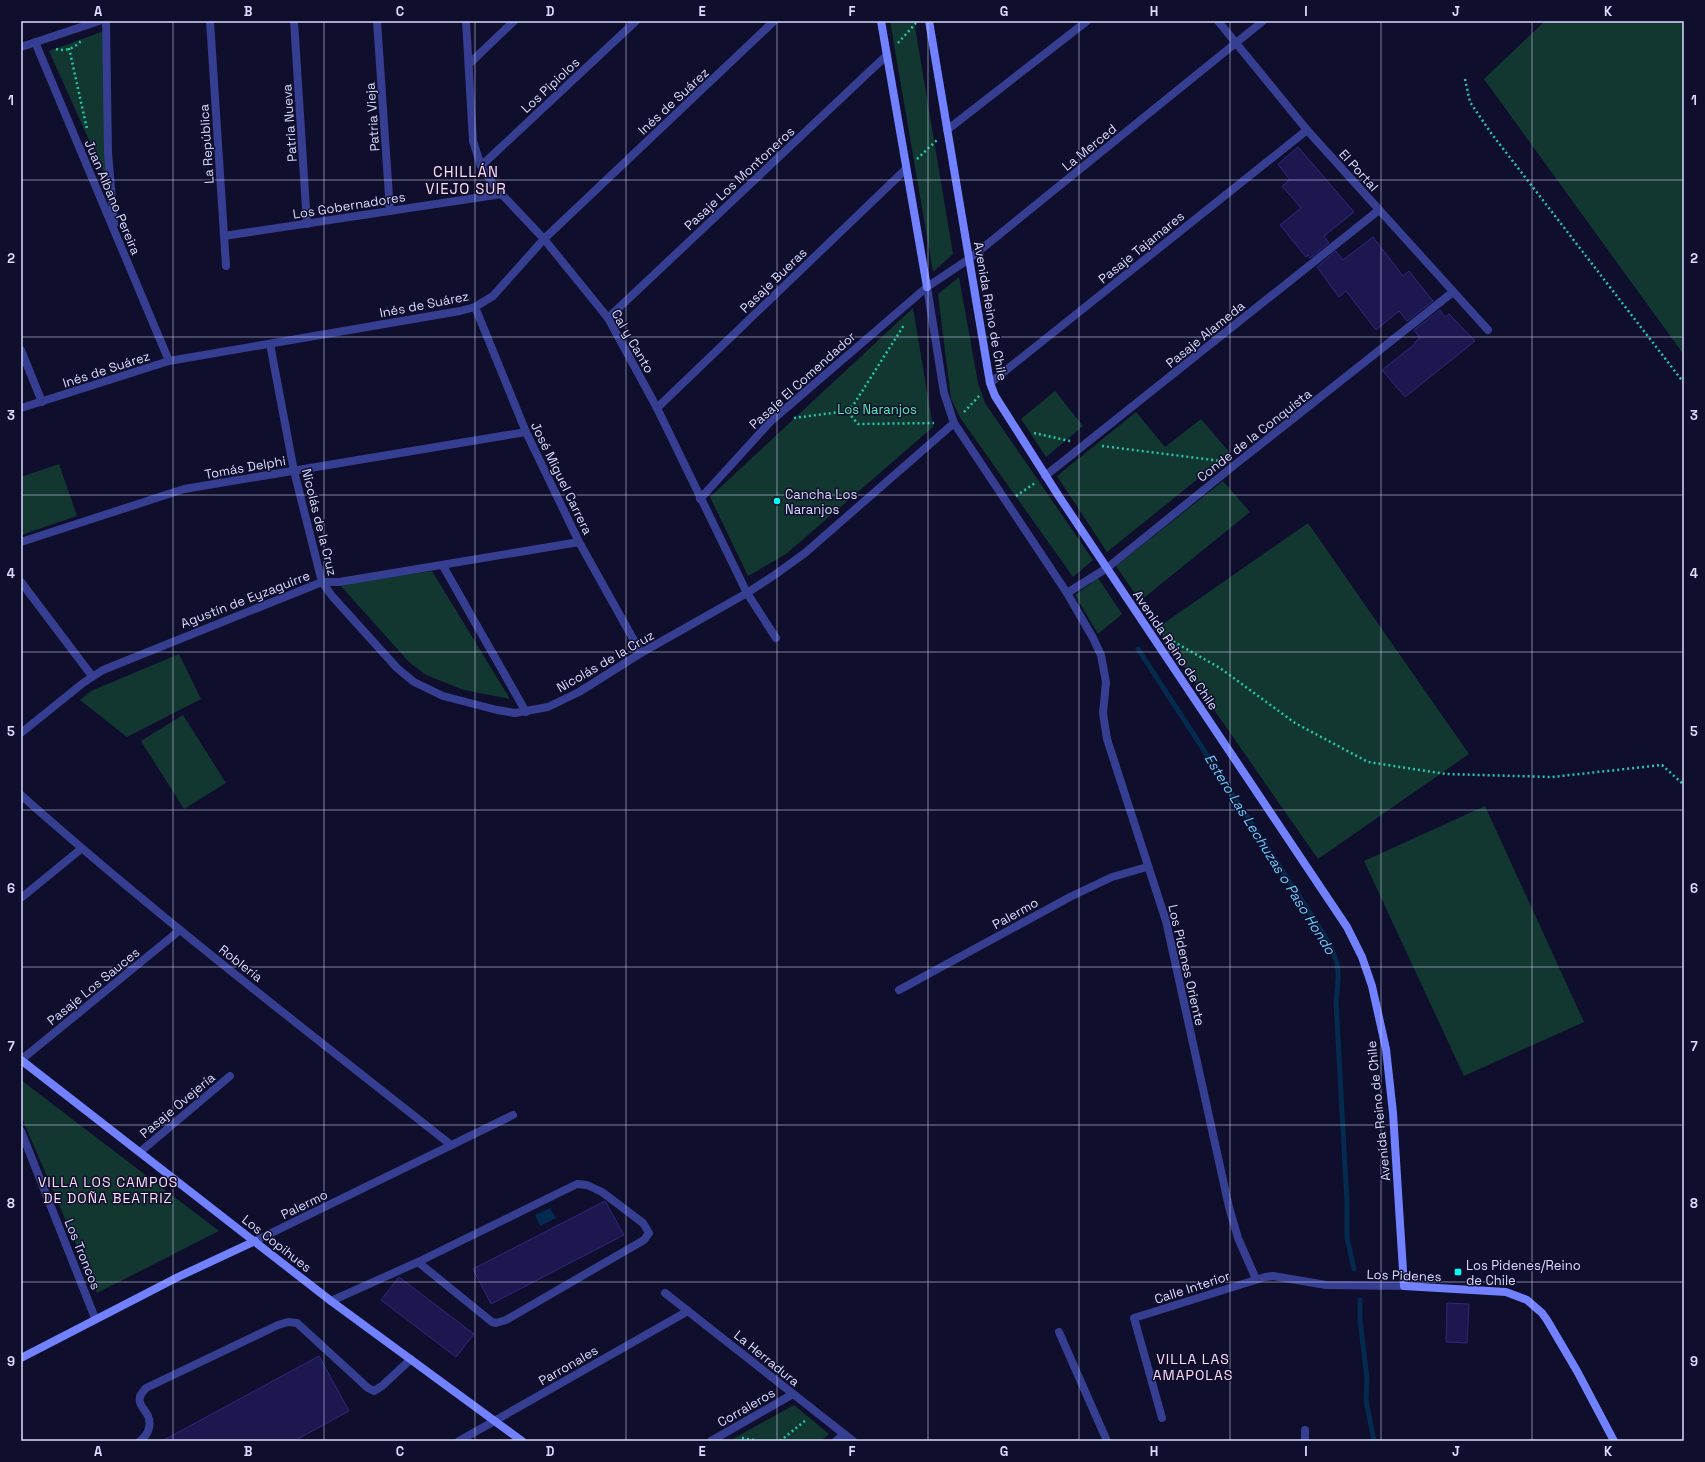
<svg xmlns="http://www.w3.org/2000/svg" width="1705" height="1462" font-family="'Space Grotesk',sans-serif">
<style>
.green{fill:#113730}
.water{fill:#052a4f}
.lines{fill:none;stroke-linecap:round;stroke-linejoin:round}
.stream{stroke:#052a4f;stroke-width:5}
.building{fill:#1c184f;stroke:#2d287e}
.path{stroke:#23c9a8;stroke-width:2.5;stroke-dasharray:2 3;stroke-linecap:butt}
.lane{stroke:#353e90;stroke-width:8}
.street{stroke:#353e90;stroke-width:8}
.secondary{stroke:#7181ff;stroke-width:8}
.grid{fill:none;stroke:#dadbff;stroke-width:1;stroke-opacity:0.55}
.poi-dot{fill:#06fff5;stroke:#0f0e2c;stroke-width:1.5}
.labels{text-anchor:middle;stroke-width:3;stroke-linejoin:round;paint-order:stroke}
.street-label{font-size:13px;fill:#dadbff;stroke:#0f0e2c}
.park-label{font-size:13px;fill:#58ecb3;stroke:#0f0e2c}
.poi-label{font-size:13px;fill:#dadbff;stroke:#0f0e2c;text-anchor:start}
.water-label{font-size:14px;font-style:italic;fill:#68ceff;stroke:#0f0e2c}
.neighbourhood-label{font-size:14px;letter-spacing:1px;fill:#ffdcf7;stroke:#0f0e2c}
.quarter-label{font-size:15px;letter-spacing:1px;fill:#ffdcf7;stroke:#0f0e2c}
.neatline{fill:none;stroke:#dadbff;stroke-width:1.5}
.grid-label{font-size:13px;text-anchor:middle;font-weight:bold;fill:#dadbff}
</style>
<rect width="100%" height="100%" fill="#0f0e2c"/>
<!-- green -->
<g class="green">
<polygon points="890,21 914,21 953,254 933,272"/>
<polygon points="1545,21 1684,21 1684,355 1484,79"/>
<polygon points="104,31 111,189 49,51"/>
<polygon points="959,277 978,383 985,403 1093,560 1073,577 961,419 951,399 938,294"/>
<polygon points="913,308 933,427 786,554 748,576 710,497"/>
<polygon points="1055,391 1083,426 1046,457 1021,419"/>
<polygon points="1136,412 1165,447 1201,419 1230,453 1107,552 1057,476"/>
<polygon points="59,464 77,516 21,535 21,477"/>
<polygon points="1223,481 1250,512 1140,601 1116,566"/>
<polygon points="1308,523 1469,754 1318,859 1157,628"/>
<polygon points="432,571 510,699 464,690 426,675 409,662 340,585"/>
<polygon points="1098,578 1122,614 1098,634 1075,595"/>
<polygon points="179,654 201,699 127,737 80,700 91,691"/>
<polygon points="183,715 226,783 184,809 141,741"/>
<polygon points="1485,806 1584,1022 1464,1076 1364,861"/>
<polygon points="21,1080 219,1231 97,1293 21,1116"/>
<polygon points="794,1405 829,1434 821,1441 729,1441"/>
</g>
<!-- water -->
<polygon class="water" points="550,1208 556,1218 540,1226 535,1215"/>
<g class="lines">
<!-- stream -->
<g class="stream">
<path d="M1138,649L1321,930C1340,963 1340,965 1336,1002L1347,1203V1238L1354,1269"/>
<polyline points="1360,1300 1360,1320 1367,1378 1366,1400 1374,1441"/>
</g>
</g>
<!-- building -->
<g class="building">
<polygon points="1298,147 1354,212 1324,236 1329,243 1310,258 1308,255 1306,257 1280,225 1301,208 1282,186 1290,180 1278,164"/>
<polygon points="1373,237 1403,276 1409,271 1433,301 1407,321 1399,311 1376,330 1346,291 1339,297 1317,267 1336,251 1343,260"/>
<polygon points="1440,310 1445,317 1449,314 1475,341 1405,397 1382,370 1415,344 1414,343 1420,338 1414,330"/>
<polygon points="605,1201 624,1235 491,1304 473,1269"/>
<polygon points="399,1277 474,1334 456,1357 381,1300"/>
<polygon points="1447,1303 1469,1304 1467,1343 1446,1342"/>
<polygon points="319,1356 349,1411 294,1441 162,1441"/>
</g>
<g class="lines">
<!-- path -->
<g class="path">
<polyline points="898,43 916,23"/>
<polyline points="69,48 87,129"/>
<path d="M56,49C66,52 76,47 82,40"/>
<polyline points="1465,79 1470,102 1491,133 1684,383"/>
<polyline points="917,159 937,140"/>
<polyline points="847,411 854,404 904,325"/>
<polyline points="964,412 981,394"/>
<polyline points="794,418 847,411 858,424 934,423"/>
<polyline points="1034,433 1070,441"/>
<polyline points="1102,446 1221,461"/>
<polyline points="1016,496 1035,483"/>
<polyline points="1169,639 1220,668 1295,723 1368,762 1446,774 1552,777 1662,765 1684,785"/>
<polyline points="742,1438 759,1441"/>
<polyline points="780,1441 806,1420"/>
</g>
<!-- lane -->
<g class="lane">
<polyline points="331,1301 418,1262 577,1184 587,1185 602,1192 643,1223 649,1233 644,1240 506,1320 496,1323 492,1322 418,1262"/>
<path d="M140,1441C148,1435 152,1425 148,1416C146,1411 141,1407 140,1402C138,1396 143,1392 146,1388L278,1325L288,1322L297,1323L368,1388L374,1391L382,1386L411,1359"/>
</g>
<!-- street -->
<g class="street">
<polyline points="106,21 108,152 114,224"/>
<polyline points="210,21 226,266"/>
<polyline points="294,21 307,224"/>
<polyline points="377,21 390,211"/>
<polyline points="466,21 473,141 481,166 494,186 544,239 608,318 657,408 747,593 776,638"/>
<polyline points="1218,21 1307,130 1488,330"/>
<polyline points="35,42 169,361"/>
<polyline points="21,47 99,21"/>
<polyline points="469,64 514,21"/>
<polyline points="947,130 1087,21"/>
<polyline points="481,166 636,21"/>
<polyline points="224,236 502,194"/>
<polyline points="927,287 944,393 954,423 1067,593 1093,638 1101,655 1106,682 1103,713 1107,739 1166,921 1229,1207 1238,1238 1256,1279"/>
<polyline points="475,307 526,432 579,542 641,653"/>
<polyline points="608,318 887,55"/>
<polyline points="270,344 294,471 322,582 332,596 397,668 414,682 443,696 497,710 515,713 548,707 579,692 641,653 747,593 776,574 805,553 954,423"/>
<polyline points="21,350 42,402"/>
<polyline points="990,383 1307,130"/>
<polyline points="21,408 169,361 460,311 475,307 493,296 544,239 774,21"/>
<polyline points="657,408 906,169"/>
<polyline points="1045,476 1379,210"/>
<polyline points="700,499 770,422 927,287 969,259 1263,21"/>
<polyline points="21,542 184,489 526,432"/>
<polyline points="443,566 526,712"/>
<polyline points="21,582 92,676"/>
<polyline points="1067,593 1107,568 1237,463 1453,292"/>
<polyline points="21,733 83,683 103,670 322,582 339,582 579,542"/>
<path d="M21,795C159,918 306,1030 451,1145"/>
<polyline points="21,898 81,849"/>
<polyline points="899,990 1070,897 1112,877 1147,867"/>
<polyline points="21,1060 180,930"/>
<polyline points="21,1131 95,1318"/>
<polyline points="140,1152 230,1076"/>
<polyline points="255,1241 513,1115"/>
<polyline points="665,1293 853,1441"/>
<polyline points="1059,1332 1107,1441"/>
<polyline points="1162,1418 1134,1318 1265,1277 1273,1276 1326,1285 1404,1286"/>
<polyline points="1305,1430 1305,1441"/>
<polyline points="459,1441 688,1311"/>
<polyline points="711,1441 793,1394"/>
<polyline points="836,1441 844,1434"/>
</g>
<!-- secondary -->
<g class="secondary">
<polyline points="881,21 927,287"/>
<polyline points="929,21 990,383 995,396 1058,495 1347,927 1362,957 1372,986 1386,1049 1393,1113 1404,1286 1506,1292 1527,1300 1542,1313 1547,1320 1577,1371 1614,1441"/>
<polyline points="21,1060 331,1301 522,1441"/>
<polyline points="21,1358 178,1277 255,1241"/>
</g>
</g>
<!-- grid -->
<path class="grid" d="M173,21V1441M324,21V1441M475,21V1441M626,21V1441M777,21V1441M928,21V1441M1079,21V1441M1230,21V1441M1381,21V1441M1532,21V1441M21,180H1684M21,337H1684M21,495H1684M21,652H1684M21,810H1684M21,967H1684M21,1125H1684M21,1282H1684"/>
<!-- markers -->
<g class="poi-dot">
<circle cx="777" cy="501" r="4"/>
<rect x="1454" y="1268" width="8" height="8" rx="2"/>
</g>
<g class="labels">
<!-- street labels -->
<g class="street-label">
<text transform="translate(550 85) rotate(-43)" y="5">Los Pipiolos</text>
<text transform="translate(673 101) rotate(-43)" y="5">Inés de Suárez</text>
<text transform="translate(372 117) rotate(-94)" y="5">Patria Vieja</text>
<text transform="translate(289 123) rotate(-94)" y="5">Patria Nueva</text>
<text transform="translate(206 144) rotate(-94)" y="5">La República</text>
<text transform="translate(1089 147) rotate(-39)" y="5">La Merced</text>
<text transform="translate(1359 170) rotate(48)" y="5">El Portal</text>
<text transform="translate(739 178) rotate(-43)" y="5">Pasaje Los Montoneros</text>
<text transform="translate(113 197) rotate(67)" y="5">Juan Albano Pereira</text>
<text transform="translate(349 205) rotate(-9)" y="5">Los Gobernadores</text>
<text transform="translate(1141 247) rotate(-39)" y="5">Pasaje Tajamares</text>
<text transform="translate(773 280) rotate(-44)" y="5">Pasaje Bueras</text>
<text transform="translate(424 304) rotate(-11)" y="5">Inés de Suárez</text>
<text transform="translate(991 311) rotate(80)" y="5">Avenida Reino de Chile</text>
<text transform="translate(1205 334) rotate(-39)" y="5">Pasaje Alameda</text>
<text transform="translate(633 341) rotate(60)" y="5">Cal y Canto</text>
<text transform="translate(106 369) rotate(-18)" y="5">Inés de Suárez</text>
<text transform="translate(802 380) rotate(-42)" y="5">Pasaje El Comendador</text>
<text transform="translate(1254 435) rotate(-38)" y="5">Conde de la Conquista</text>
<text transform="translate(245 467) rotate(-10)" y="5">Tomás Delphi</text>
<text transform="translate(562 478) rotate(64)" y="5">José Miguel Carrera</text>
<text transform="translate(320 522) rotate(76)" y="5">Nicolás de la Cruz</text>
<text transform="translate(245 599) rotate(-21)" y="5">Agustín de Eyzaguirre</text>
<text transform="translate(1176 650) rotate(56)" y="5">Avenida Reino de Chile</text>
<text transform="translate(605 661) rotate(-30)" y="5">Nicolás de la Cruz</text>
<text transform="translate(1015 913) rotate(-29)" y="5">Palermo</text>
<text transform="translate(241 963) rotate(38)" y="5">Roblería</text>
<text transform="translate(1187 965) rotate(77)" y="5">Los Pidenes Oriente</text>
<text transform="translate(93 986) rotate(-39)" y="5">Pasaje Los Sauces</text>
<text transform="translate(177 1105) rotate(-40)" y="5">Pasaje Ovejería</text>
<text transform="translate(1378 1111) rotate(-96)" y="5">Avenida Reino de Chile</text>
<text transform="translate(304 1204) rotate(-26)" y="5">Palermo</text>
<text transform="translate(277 1243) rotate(38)" y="5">Los Copihues</text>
<text transform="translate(83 1254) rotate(68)" y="5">Los Troncos</text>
<text transform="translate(1404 1275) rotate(2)" y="5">Los Pidenes</text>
<text transform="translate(1192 1287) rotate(-18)" y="5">Calle Interior</text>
<text transform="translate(767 1358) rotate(39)" y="5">La Herradura</text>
<text transform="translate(568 1365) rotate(-30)" y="5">Parronales</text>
<text transform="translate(746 1407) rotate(-30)" y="5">Corraleros</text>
</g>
<!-- park labels -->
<g class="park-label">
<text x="877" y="414">Los Naranjos</text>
</g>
<!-- poi labels -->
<g class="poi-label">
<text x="785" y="499">Cancha Los<tspan x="785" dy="15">Naranjos</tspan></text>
<text x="1466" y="1270">Los Pidenes/Reino<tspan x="1466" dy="15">de Chile</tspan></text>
</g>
<!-- water labels -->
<g class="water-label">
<text transform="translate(1270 854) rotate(58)" y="5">Estero Las Lechuzas o Paso Hondo</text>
</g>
<!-- neighbourhood labels -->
<g class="neighbourhood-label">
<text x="108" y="1187">VILLA LOS CAMPOS<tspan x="108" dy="16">DE DOÑA BEATRIZ</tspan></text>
<text x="1193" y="1364">VILLA LAS<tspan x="1193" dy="16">AMAPOLAS</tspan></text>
</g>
<!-- quarter labels -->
<g class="quarter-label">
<text x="466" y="177">CHILLÁN<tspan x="466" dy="17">VIEJO SUR</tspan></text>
</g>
</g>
<!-- border -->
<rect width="1705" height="1462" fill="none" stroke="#0f0e2c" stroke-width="44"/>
<rect x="22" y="22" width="1661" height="1418" class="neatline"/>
<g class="grid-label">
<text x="98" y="16">A</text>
<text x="248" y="16">B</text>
<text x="400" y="16">C</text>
<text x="550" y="16">D</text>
<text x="702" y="16">E</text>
<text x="852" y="16">F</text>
<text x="1004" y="16">G</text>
<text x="1154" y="16">H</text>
<text x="1306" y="16">I</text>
<text x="1456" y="16">J</text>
<text x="1608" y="16">K</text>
<text x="11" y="105">1</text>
<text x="1694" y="105">1</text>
<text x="11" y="263">2</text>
<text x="1694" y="263">2</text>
<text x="11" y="420">3</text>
<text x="1694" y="420">3</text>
<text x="11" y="578">4</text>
<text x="1694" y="578">4</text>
<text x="11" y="736">5</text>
<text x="1694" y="736">5</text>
<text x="11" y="893">6</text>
<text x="1694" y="893">6</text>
<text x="11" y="1051">7</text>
<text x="1694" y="1051">7</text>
<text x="11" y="1208">8</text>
<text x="1694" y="1208">8</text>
<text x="11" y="1366">9</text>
<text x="1694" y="1366">9</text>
<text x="98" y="1456">A</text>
<text x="248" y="1456">B</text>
<text x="400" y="1456">C</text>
<text x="550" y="1456">D</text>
<text x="702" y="1456">E</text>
<text x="852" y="1456">F</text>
<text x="1004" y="1456">G</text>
<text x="1154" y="1456">H</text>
<text x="1306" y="1456">I</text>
<text x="1456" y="1456">J</text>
<text x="1608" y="1456">K</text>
</g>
</svg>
